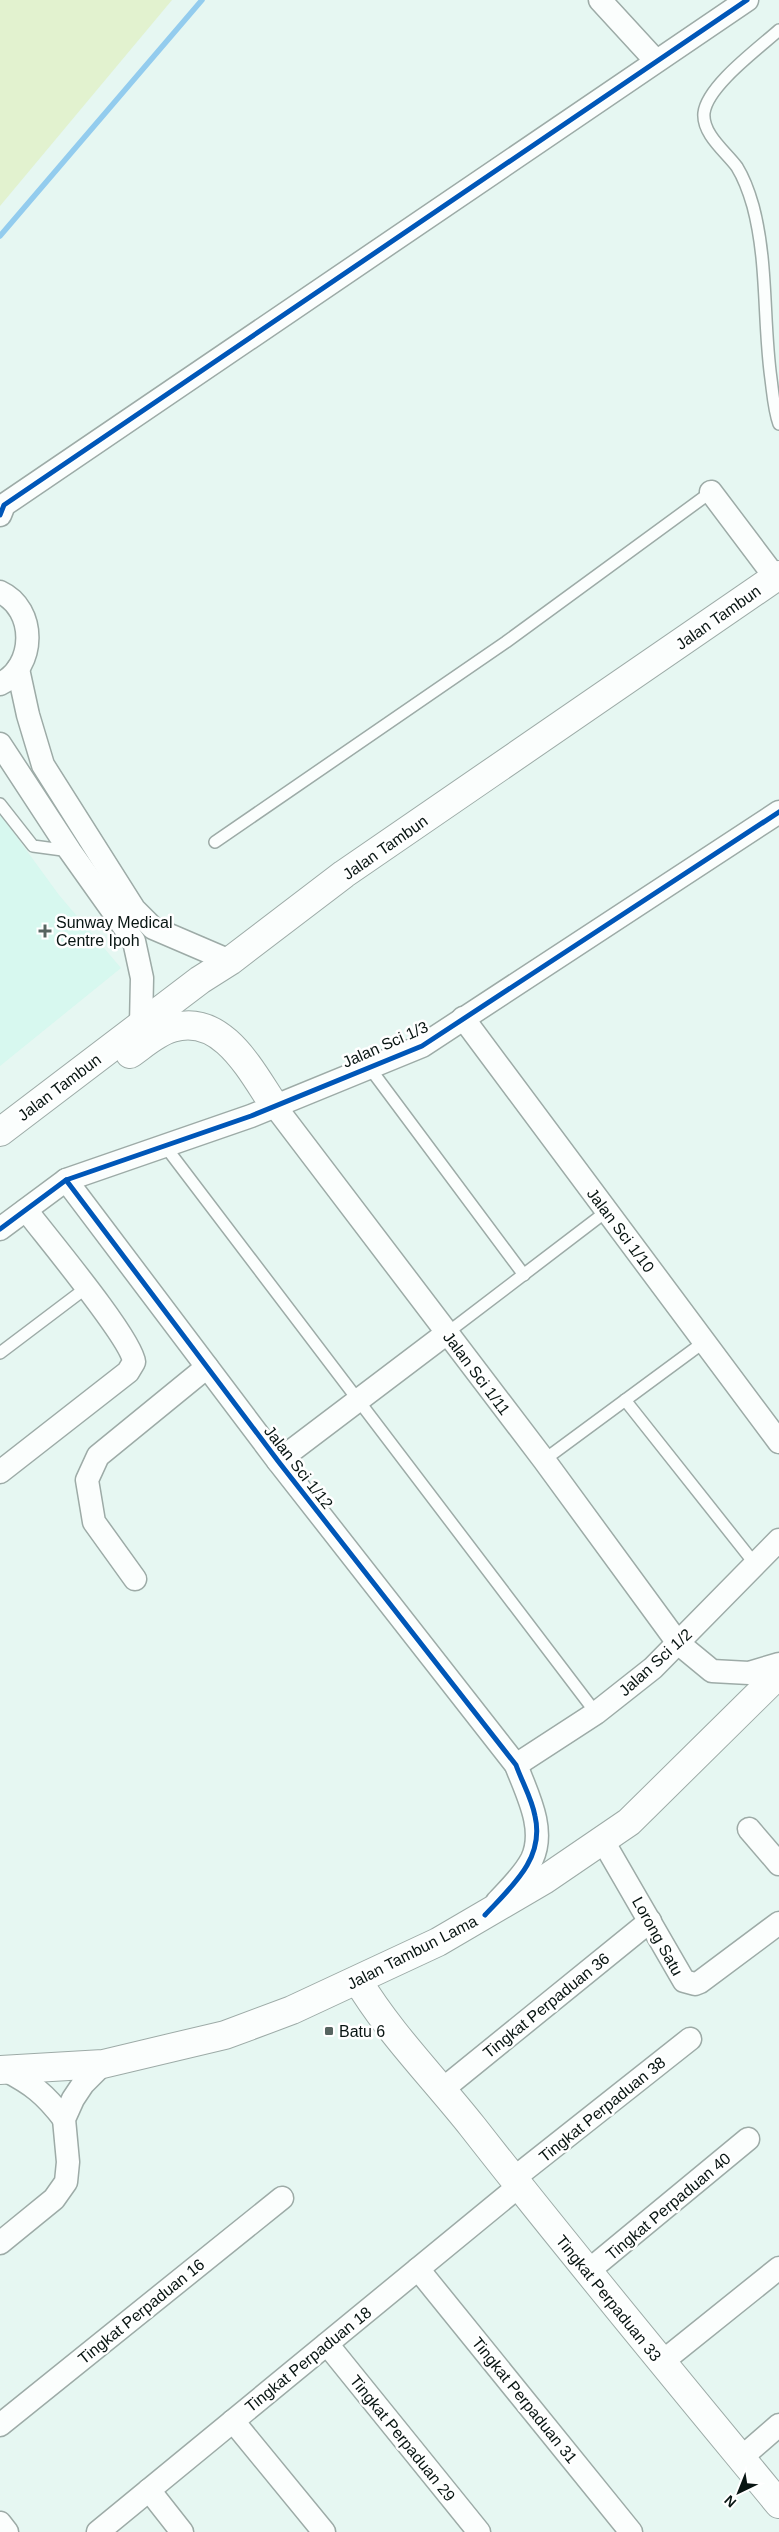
<svg xmlns="http://www.w3.org/2000/svg" width="779" height="2532" font-family="Arial,sans-serif">
<style>
.built{fill:#d7f8ef}
.green{fill:#e2f2cf}
.lines{fill:none;stroke-linecap:round;stroke-linejoin:round}
.stream{stroke:#93ccee;stroke-width:5.5}
.service-casing{stroke:#9daba7;stroke-width:14}
.minor-casing{stroke:#9daba7;stroke-width:25}
.tertiary-casing{stroke:#9daba7;stroke-width:30}
.primary-casing{stroke:#9daba7;stroke-width:30}
.service{stroke:#fbfefd;stroke-width:11}
.minor{stroke:#fbfefd;stroke-width:22}
.tertiary{stroke:#fbfefd;stroke-width:28}
.primary{stroke:#fbfefd;stroke-width:28}
.cycleway-casing{stroke:#fff;stroke-width:8}
.cycleway{stroke:#0057b8;stroke-width:5}
.poi-dot{fill:#566460;stroke:#fff;stroke-width:2}
.labels{text-anchor:middle;stroke-width:5;stroke-linejoin:round;paint-order:stroke}
.street-label{font-size:16px;fill:#081512;stroke:#fff}
.poi-label{font-size:16px;fill:#081512;stroke:#fff;text-anchor:start}
</style>
<rect width="100%" height="100%" fill="#e6f7f2"/>
<!-- built -->
<polygon class="built" points="0,814 59,895 121,968 0,1066"/>
<!-- green -->
<polygon class="green" points="0,0 172,0 0,206"/>
<g class="lines">
<!-- stream -->
<polyline class="stream" points="0,236 202,0"/>
<!-- service casing -->
<g class="service-casing">
<g id="service">
<path d="M779,30C759,48 707,86 704,113C702,134 726,152 737,167C745,180 749,192 753,206C768,262 763,322 771,379C773,394 774,410 779,424"/>
<polyline points="0,804 33,846 70,851"/>
<polyline points="215,842 506,642 711,492"/>
<polyline points="369,1067 524,1275"/>
<polyline points="165,1146 596,1713"/>
<polyline points="447,1333 607,1211"/>
<polyline points="0,1353 86,1288"/>
<polyline points="625,1400 755,1564"/>
<polyline points="544,1460 704,1342"/>
</g>
</g>
<!-- minor casing -->
<g class="minor-casing">
<g id="minor">
<polyline points="600,0 656,61"/>
<polyline points="711,492 775,577"/>
<polyline points="0,515 4,505 747,0"/>
<path d="M0,592C37,609 36,667 0,684"/>
<polyline points="18,669 28,715 43,765 134,909 153,928 230,961"/>
<polyline points="0,744 70,851 134,941 142,978 141,1025"/>
<polyline points="463,1018 779,1442"/>
<polyline points="274,1105 544,1460 678,1643 712,1671 749,1673 779,1664"/>
<path d="M66,1180L278,1461L516,1765C527,1794 546,1829 532,1859C524,1875 509,1889 497,1902"/>
<polyline points="0,1229 66,1180 251,1116 422,1046 779,812"/>
<polyline points="278,1461 447,1333"/>
<path d="M0,1472L128,1372L134,1362C132,1339 45,1235 26,1210"/>
<polyline points="135,1579 94,1522 87,1480 98,1456 207,1367"/>
<polyline points="516,1765 596,1713 653,1668 779,1540"/>
<polyline points="749,1829 779,1864"/>
<polyline points="603,1841 684,1981 695,1984 700,1982 779,1923"/>
<path d="M5,2070C32,2084 45,2094 64,2119"/>
<polyline points="443,2089 650,1921"/>
<polyline points="513,2179 690,2039"/>
<polyline points="0,2243 54,2199 66,2182 68,2162 64,2119 73,2099 83,2084 103,2064"/>
<polyline points="418,2269 631,2532"/>
<polyline points="587,2272 748,2139"/>
<polyline points="327,2344 479,2532"/>
<polyline points="662,2362 779,2268"/>
<polyline points="233,2421 324,2532"/>
<polyline points="0,2425 282,2198"/>
<polyline points="741,2458 779,2425"/>
<polyline points="149,2490 182,2532"/>
<polyline points="0,2523 7,2532"/>
<polyline points="98,2532 519,2186"/>
</g>
</g>
<!-- tertiary casing -->
<g class="tertiary-casing">
<path id="tertiary" d="M358,1981C390,2034 434,2078 472,2126C572,2254 676,2379 779,2504"/>
</g>
<!-- primary casing -->
<g class="primary-casing">
<g id="primary">
<path d="M130,1054C143,1045 157,1032 172,1028C222,1012 251,1071 274,1105"/>
<polyline points="0,1132 200,980 230,961 344,874 779,575"/>
<polyline points="0,2070 103,2064 225,2035 292,2010 438,1942 544,1880 629,1822 779,1674"/>
</g>
</g>
<!-- service -->
<use href="#service" class="service"/>
<!-- minor -->
<use href="#minor" class="minor"/>
<!-- tertiary -->
<use href="#tertiary" class="tertiary"/>
<!-- primary -->
<use href="#primary" class="primary"/>
<!-- cycleway casing -->
<g class="cycleway-casing">
<g id="cycleway">
<polyline points="0,515 4,505 747,0"/>
<path d="M66,1180L278,1461L516,1765C522,1782 532,1799 535,1816C545,1859 511,1887 485,1915"/>
<polyline points="0,1229 66,1180 251,1116 422,1046 779,812"/>
</g>
</g>
<!-- cycleway -->
<use href="#cycleway" class="cycleway"/>
</g>
<!-- markers -->
<g class="poi-dot">
<path d="M42.5 923.5h5v5h5v5h-5v5h-5v-5h-5v-5h5z"/>
<rect x="324" y="2026" width="10" height="10" rx="2.5"/>
</g>
<g class="labels">
<!-- street labels -->
<g class="street-label">
<text transform="translate(718 617) rotate(-35)" y="6">Jalan Tambun</text>
<text transform="translate(385 847) rotate(-35)" y="6">Jalan Tambun</text>
<text transform="translate(385 1044) rotate(-24)" y="6">Jalan Sci 1/3</text>
<text transform="translate(59 1087) rotate(-37)" y="6">Jalan Tambun</text>
<text transform="translate(621 1230) rotate(53)" y="6">Jalan Sci 1/10</text>
<text transform="translate(477 1373) rotate(53)" y="6">Jalan Sci 1/11</text>
<text transform="translate(299 1467) rotate(52)" y="6">Jalan Sci 1/12</text>
<text transform="translate(655 1662) rotate(-42)" y="6">Jalan Sci 1/2</text>
<text transform="translate(658 1936) rotate(61)" y="6">Lorong Satu</text>
<text transform="translate(412 1952) rotate(-27)" y="6">Jalan Tambun Lama</text>
<text transform="translate(546 2005) rotate(-39)" y="6">Tingkat Perpaduan 36</text>
<text transform="translate(602 2109) rotate(-39)" y="6">Tingkat Perpaduan 38</text>
<text transform="translate(668 2206) rotate(-40)" y="6">Tingkat Perpaduan 40</text>
<text transform="translate(609 2298) rotate(51)" y="6">Tingkat Perpaduan 33</text>
<text transform="translate(141 2311) rotate(-39)" y="6">Tingkat Perpaduan 16</text>
<text transform="translate(308 2359) rotate(-39)" y="6">Tingkat Perpaduan 18</text>
<text transform="translate(525 2400) rotate(51)" y="6">Tingkat Perpaduan 31</text>
<text transform="translate(403 2438) rotate(51)" y="6">Tingkat Perpaduan 29</text>
</g>
<!-- poi labels -->
<g class="poi-label">
<text x="56" y="928">Sunway Medical<tspan x="56" dy="18">Centre Ipoh</tspan></text>
<text x="339" y="2037">Batu 6</text>
</g>
</g>
<!-- north arrow -->
<g transform="translate(739 2492) rotate(223)" stroke="#ffffff" stroke-width="4" paint-order="stroke">
<path d="M0-4L9 19L0 12L-9 19Z" fill="#081512"/>
<text y="-8" font-size="14" font-weight="bold" text-anchor="middle" fill="#081512">N</text>
</g>
</svg>
